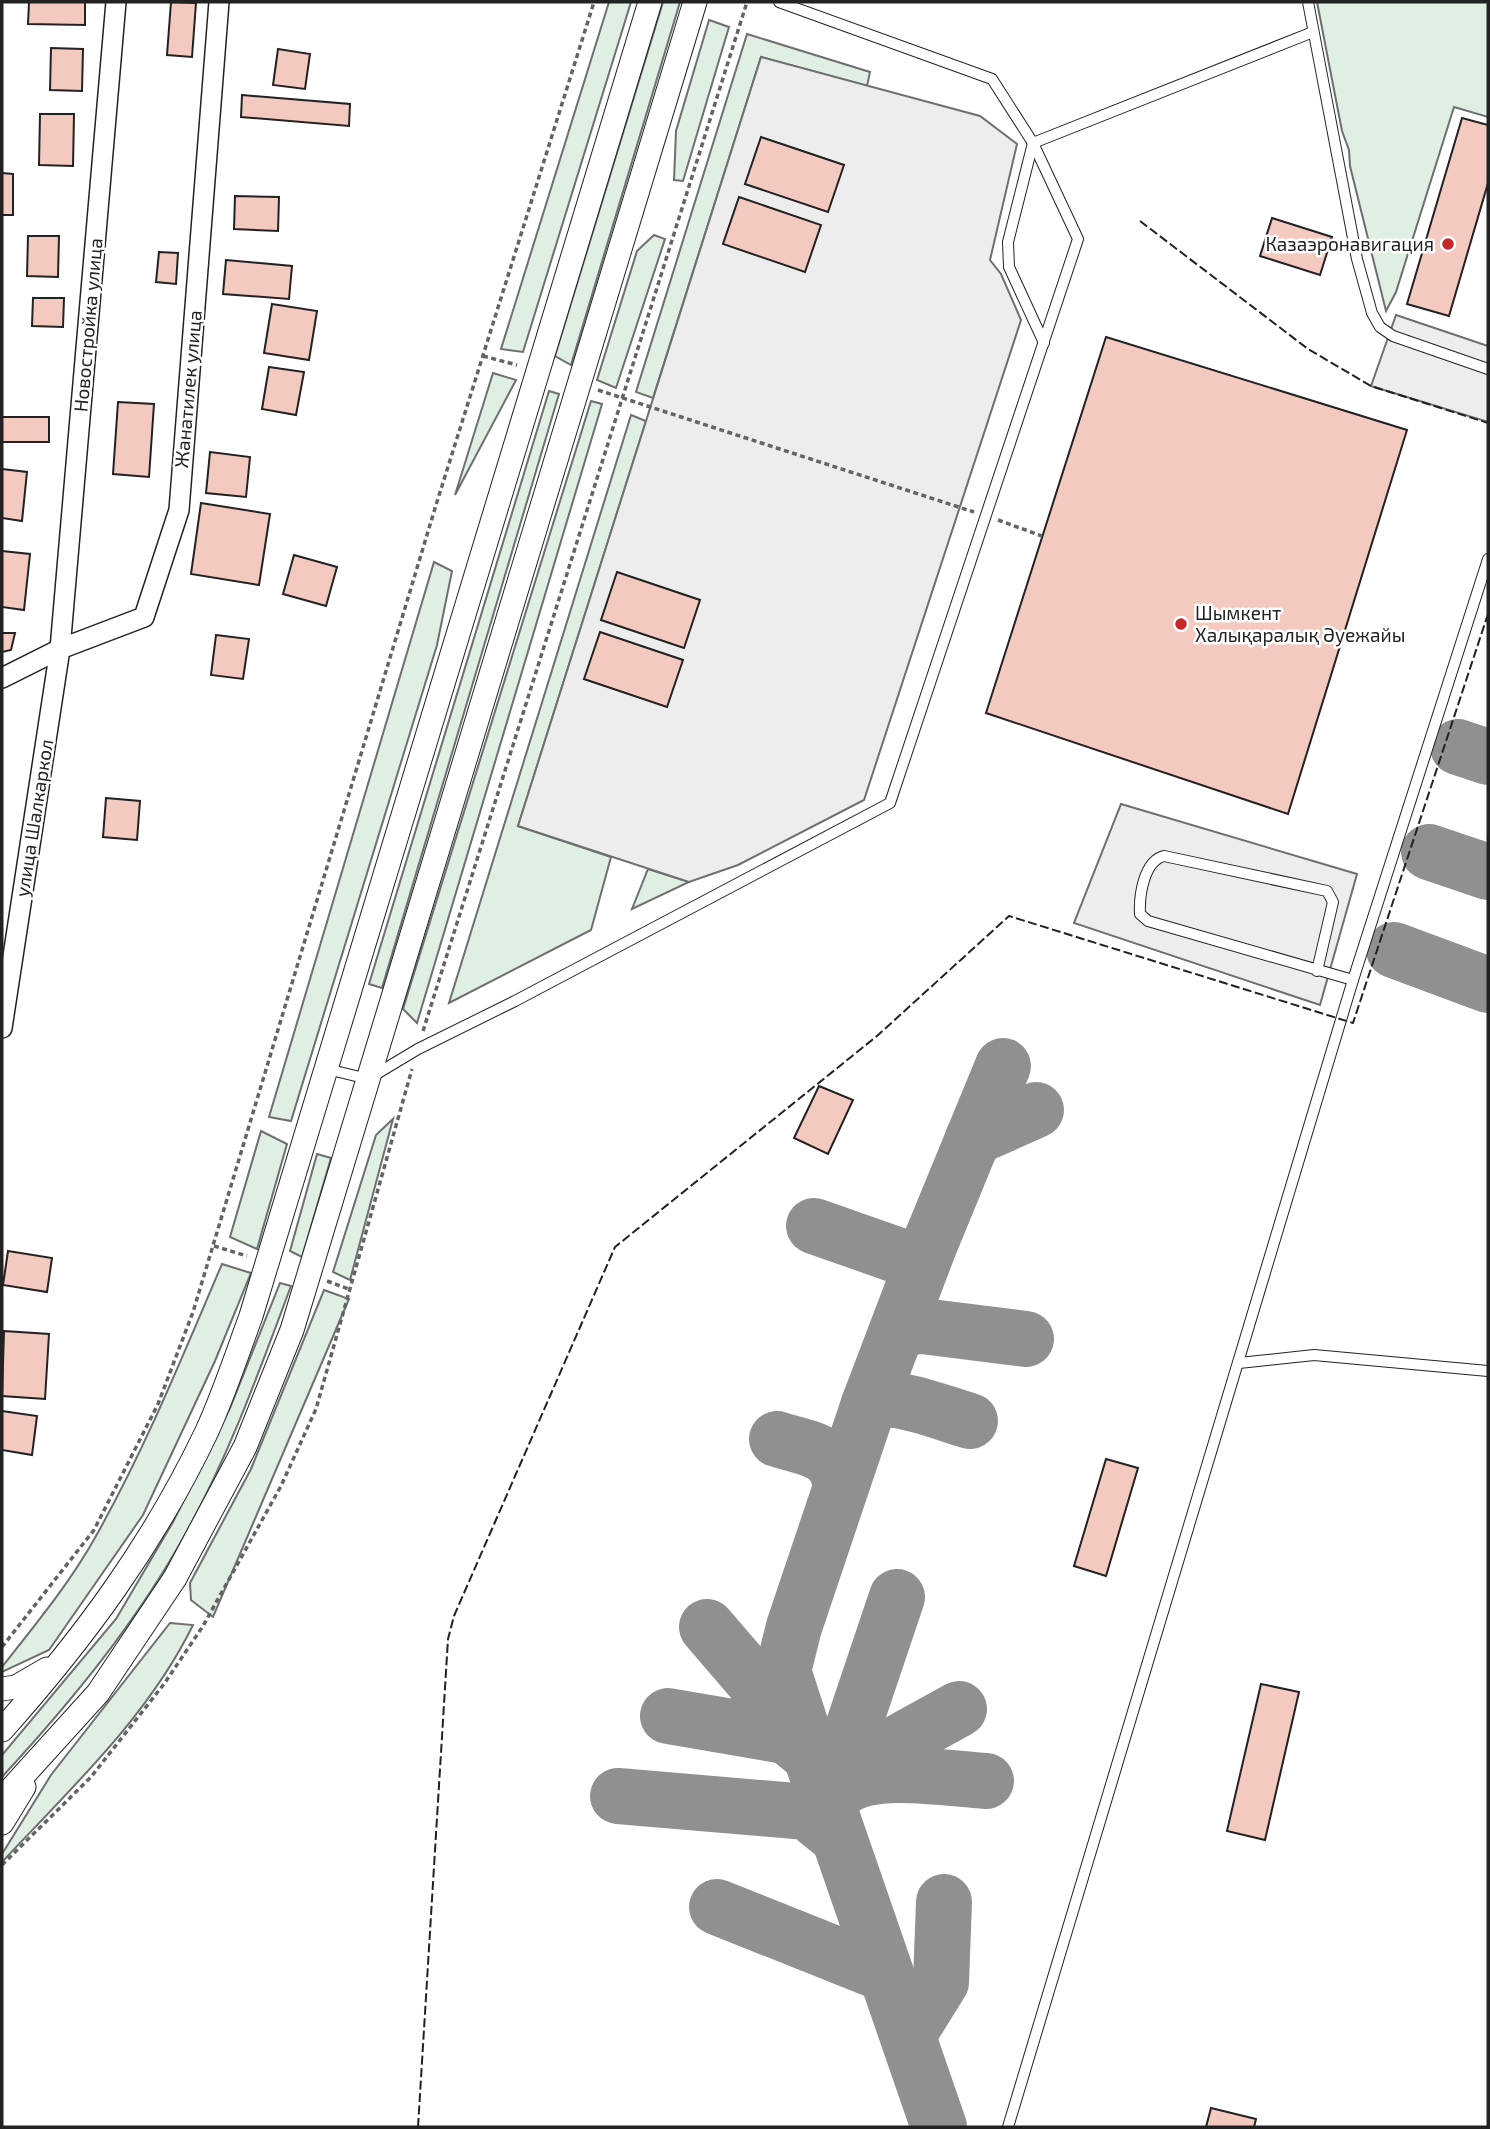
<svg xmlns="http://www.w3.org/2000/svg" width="1490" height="2129" font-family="'Exo 2',sans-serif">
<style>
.green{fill:#e0efe3;stroke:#6f6f6f;stroke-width:2}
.parking{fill:#ededed;stroke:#6f6f6f;stroke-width:2}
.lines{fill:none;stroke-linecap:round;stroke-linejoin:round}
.taxiway{stroke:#909090;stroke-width:56}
.building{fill:#f3c9c0;stroke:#222;stroke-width:2}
.service-casing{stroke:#222;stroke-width:12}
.minor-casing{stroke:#222;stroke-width:22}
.tertiary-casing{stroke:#222;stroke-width:25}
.path{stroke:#646464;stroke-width:3.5;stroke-dasharray:5 3.5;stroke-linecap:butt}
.service{stroke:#fff;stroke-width:10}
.minor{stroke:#fff;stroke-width:19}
.tertiary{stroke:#fff;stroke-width:23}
.fence{stroke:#222;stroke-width:2;stroke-dasharray:9 3.5;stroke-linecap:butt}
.poi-dot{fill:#c62828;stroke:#fff;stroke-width:2.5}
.labels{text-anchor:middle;stroke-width:5;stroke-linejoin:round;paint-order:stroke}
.poi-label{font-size:19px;fill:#222;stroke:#fff;text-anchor:end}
.street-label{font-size:19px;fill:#222;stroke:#fff}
</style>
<rect width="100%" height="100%" fill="#fff"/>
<!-- green -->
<g class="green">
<polygon points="609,2 631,2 523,352 501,349"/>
<polygon points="663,2 680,2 571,365 555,356"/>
<polygon points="1317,2 1488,2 1488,117 1454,107 1396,292 1386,311 1350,166 1349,150 1342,131"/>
<polygon points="709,20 729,27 683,181 674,180 676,131"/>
<polygon points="747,34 870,72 867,86 761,57 653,398 636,392"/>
<polygon points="654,235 665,239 616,388 597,380 637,251"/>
<polygon points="493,373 516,380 455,495"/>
<polygon points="549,391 559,394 382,988 369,984"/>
<polygon points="591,401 602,404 417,1023 403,1009"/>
<polygon points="631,415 646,421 518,826 611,857 591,930 449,1003"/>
<polygon points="434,562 452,571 437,645 291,1121 269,1117"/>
<polygon points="648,869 689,882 632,909"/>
<polygon points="393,1119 350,1280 333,1272 376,1135"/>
<polygon points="261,1131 287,1144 257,1249 230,1237"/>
<polygon points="317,1154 331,1158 302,1257 290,1251"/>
<path d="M222,1264L251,1273L215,1361L143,1515L49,1650L2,1672V1667C35,1625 70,1583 96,1536C145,1449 183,1355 222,1264Z"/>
<path d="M280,1283L291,1286C260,1369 230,1453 187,1531C138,1621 71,1702 2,1777V1755L116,1619L173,1522L230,1408Z"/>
<polygon points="324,1290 349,1299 213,1617 191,1600 190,1583 251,1469"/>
<path d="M170,1623L193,1625C148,1717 71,1788 2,1862V1854L51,1775Z"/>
</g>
<!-- parking -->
<g class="parking">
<polygon points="761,57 980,116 1017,144 990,260 1001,274 1021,320 864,800 738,865 689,882 518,826"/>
<polygon points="1396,315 1488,346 1488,422 1371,386"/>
<polygon points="1121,804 1357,874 1320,1005 1074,923"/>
</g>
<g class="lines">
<!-- taxiway -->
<g class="taxiway">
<polyline points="1458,747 1488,757"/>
<polyline points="1429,852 1488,872"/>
<polyline points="1394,950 1488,985"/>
<polyline points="973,1138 1036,1110"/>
<polyline points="814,1226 905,1258 914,1268 916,1279"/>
<polyline points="896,1334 908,1327 922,1326 1026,1339"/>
<path d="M869,1404C892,1391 944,1414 970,1421"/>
<path d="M777,1439C804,1448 835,1449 840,1482"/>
<path d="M897,1597L827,1805C833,1799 839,1790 846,1786C878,1766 949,1779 986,1781"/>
<polyline points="707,1627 806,1742 939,2127"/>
<polyline points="668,1716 779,1735 789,1738 810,1755"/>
<polyline points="806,1742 783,1671 794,1627 869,1404 929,1246 1003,1066"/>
<polyline points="839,1775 959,1709"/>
<polyline points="618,1796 807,1812 838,1837"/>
<polyline points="717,1907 885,1974"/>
<polyline points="908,2035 941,1982 944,1902"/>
</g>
</g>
<!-- building -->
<g class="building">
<polygon points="29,2 85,2 85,25 28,24"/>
<polygon points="171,2 196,3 192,57 167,55"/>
<polygon points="51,48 83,49 82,91 50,90"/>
<polygon points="278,49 310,54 305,89 273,85"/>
<polygon points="242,95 350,104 349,126 241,117"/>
<polygon points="40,114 74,114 73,166 39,165"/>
<polygon points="1462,118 1488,125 1488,183 1449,316 1407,304"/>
<polygon points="761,137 844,165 828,212 745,184"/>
<polygon points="2,173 13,174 13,215 2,215"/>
<polygon points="235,196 279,197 278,231 234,229"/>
<polygon points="739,197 821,225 805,272 723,244"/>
<polygon points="1272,218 1332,237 1320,275 1260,256"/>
<polygon points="28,236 59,236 58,277 27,276"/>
<polygon points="159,252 178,253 176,284 156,282"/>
<polygon points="226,260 292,266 289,299 223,294"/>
<polygon points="33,298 64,298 63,327 32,326"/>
<polygon points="272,304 317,311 309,360 264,353"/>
<polygon points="1106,337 1407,430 1288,814 986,713"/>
<polygon points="269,367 304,372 296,415 262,409"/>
<polygon points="118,402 154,404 149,477 113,474"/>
<rect x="2" y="417" width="47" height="25"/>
<polygon points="210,452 250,457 246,497 206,493"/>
<polygon points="2,469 27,472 22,521 2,518"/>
<polygon points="201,503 270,514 259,585 191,574"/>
<polygon points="2,551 30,554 24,610 2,607"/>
<polygon points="294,555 337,567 326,606 283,594"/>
<polygon points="617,572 700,600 684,648 601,620"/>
<polygon points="600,632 683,660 667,707 584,679"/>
<polygon points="2,633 15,633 11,650 2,652"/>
<polygon points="216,635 249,639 243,679 211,675"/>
<polygon points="106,798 140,801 137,840 103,837"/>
<polygon points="819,1086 853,1100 828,1154 794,1138"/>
<polygon points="8,1251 52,1258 47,1292 3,1285"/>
<polygon points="4,1331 49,1334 45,1399 2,1396"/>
<polygon points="2,1411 37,1416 32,1455 2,1450"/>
<polygon points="1106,1459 1138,1468 1106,1576 1074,1566"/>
<polygon points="1261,1684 1299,1692 1265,1840 1227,1831"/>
<polygon points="1211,2108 1256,2119 1254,2127 1206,2127"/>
</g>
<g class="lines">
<!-- service casing -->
<g class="service-casing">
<g id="service">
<polyline points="1308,2 1357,259 1372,313 1380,327 1393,336 1488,369"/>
<polyline points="1044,343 1009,267 1008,242 1033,143 1313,32"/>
<path d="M1317,971L1333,902L1327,891L1164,856C1144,861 1139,895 1140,914L1148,921L1353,980"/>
<polyline points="327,1069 368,1079 418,1049 515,1001 890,803 1078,239 1033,143 992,79 779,2"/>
<polyline points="1239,1363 1314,1355 1488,1371"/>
<polyline points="1008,2127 1353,980 1488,559"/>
</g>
</g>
<!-- minor casing -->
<g class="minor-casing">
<g id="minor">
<polyline points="2,678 60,649 144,617 179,510 219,2"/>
<polyline points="2,1028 60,649 116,2"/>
</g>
</g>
<!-- tertiary casing -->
<g class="tertiary-casing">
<g id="tertiary">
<polyline points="2,1689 16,1687 47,1669"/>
<path d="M2,1730C84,1638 154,1543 207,1431C224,1394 237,1354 251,1316L650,2"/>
<polyline points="2,1799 98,1693 175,1578 245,1447 292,1330 695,2"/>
<polyline points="2,1823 24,1787"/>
</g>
</g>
<!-- path -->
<g class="path">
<polyline points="483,356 517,365"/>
<polyline points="598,390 974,512"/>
<polyline points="998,520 1042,536"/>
<polyline points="423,1031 747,2"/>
<polyline points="214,1246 247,1256"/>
<polyline points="327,1281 351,1290"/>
<polyline points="2,1647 94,1530 158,1404 193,1312 436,505 594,2"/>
<polyline points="2,1865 91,1777 164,1684 203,1626 281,1486 316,1409 412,1069"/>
</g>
<!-- service -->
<use href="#service" class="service"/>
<!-- minor -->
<use href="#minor" class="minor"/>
<!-- tertiary -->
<use href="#tertiary" class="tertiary"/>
<!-- fence -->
<g class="fence">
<polyline points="1140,221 1308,349 1371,386 1488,423"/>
<polyline points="418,2127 448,1639 454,1616 615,1247 877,1036 1009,916 1353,1023 1488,614"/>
</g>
</g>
<!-- markers -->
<g class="poi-dot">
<circle cx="1448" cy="244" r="7"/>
<circle cx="1181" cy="624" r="7"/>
</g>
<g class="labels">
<!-- poi labels -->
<g class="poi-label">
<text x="1434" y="251">Казаэронавигация</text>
<text x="1195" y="620" text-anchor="start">Шымкент<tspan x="1195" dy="22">Халықаралық Әуежайы</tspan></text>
</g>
<!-- street labels -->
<g class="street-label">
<text transform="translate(88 325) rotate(-85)" y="7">Новостройка улица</text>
<text transform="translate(188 389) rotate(-85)" y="7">Жанатилек улица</text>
<text transform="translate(34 818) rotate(-81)" y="7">улица Шалкаркол</text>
</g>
</g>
<!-- border -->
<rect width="1490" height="2129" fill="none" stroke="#222222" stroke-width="7"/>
</svg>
